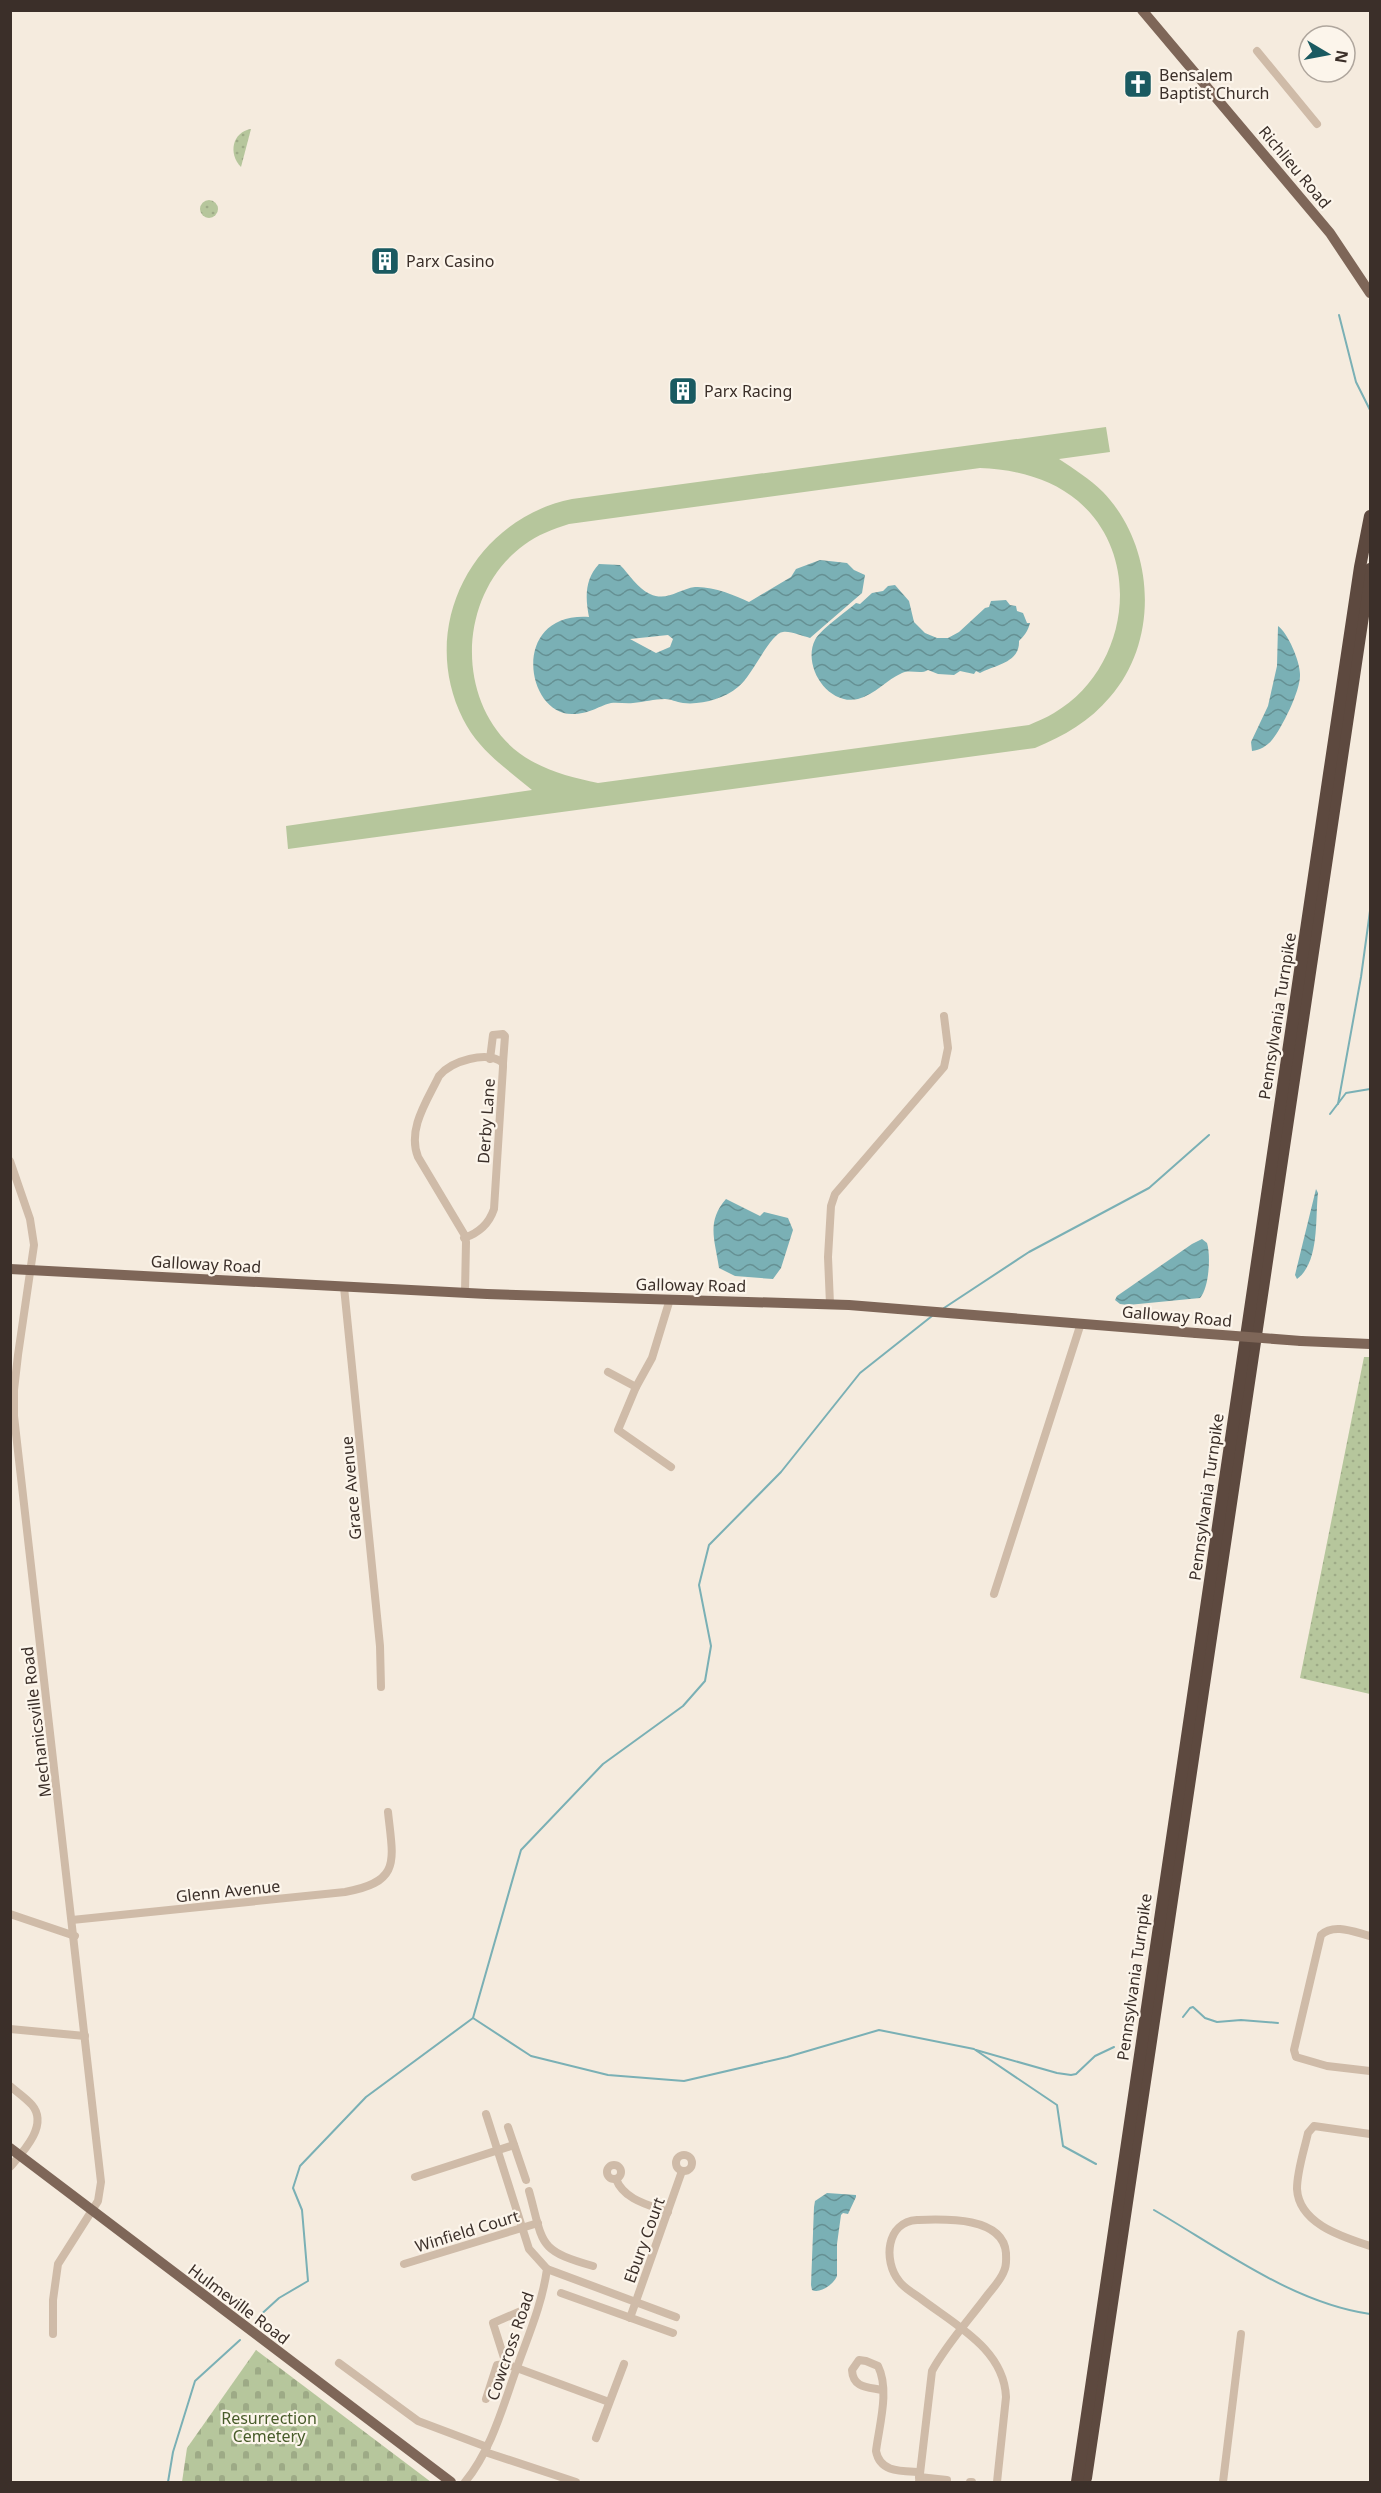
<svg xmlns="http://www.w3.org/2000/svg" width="1381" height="2493" font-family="'Noto Sans',sans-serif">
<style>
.green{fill:url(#green-dots)}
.cemetery{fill:url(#cemetery-stones)}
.pitch{fill:#b6c69c;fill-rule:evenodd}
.water{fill:url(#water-waves);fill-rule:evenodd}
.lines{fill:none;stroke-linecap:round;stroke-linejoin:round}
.stream{stroke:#7ab0b5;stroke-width:2}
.minor{stroke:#cfbba8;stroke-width:8}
.major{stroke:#7e6658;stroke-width:10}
.highway{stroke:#5d493f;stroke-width:12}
.major-bridge{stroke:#7e6658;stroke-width:10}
.labels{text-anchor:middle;stroke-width:4.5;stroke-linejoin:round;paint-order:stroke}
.poi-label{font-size:16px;fill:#3b2f29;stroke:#fcf5eb;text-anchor:start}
.street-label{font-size:16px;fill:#3b2f29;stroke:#fcf5eb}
.park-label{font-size:16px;fill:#485c2a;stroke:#fcf5eb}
</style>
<defs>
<pattern id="green-dots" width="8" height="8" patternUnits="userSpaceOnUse" patternTransform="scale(1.5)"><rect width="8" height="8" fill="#b6c69c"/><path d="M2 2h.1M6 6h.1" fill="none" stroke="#9daa86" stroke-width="1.8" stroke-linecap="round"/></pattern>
<pattern id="cemetery-stones" width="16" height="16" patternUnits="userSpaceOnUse" patternTransform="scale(1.5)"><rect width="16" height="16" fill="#b6c69c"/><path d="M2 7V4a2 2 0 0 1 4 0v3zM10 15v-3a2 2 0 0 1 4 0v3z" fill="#9daa86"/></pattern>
<pattern id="water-waves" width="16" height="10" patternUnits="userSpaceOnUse" patternTransform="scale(1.5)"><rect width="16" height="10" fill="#7ab0b5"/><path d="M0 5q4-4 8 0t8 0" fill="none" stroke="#659093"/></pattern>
</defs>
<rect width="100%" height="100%" fill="#f5ebde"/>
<!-- green -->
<g class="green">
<path d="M251,129L241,167C228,154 232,132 251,129Z"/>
<circle cx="209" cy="209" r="9"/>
<polygon points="1364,1357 1370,1357 1370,1694 1300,1678"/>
</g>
<!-- cemetery -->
<polygon class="cemetery" points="256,2350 431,2482 182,2482 187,2448"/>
<!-- pitch -->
<path class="pitch" d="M1106,427L1110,452L1059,459C1074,469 1090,479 1103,492C1155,546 1160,640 1110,697C1090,721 1064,736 1035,748L288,849L286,826L532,790C506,768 479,751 463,719C417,627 473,519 572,499ZM980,468C1014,469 1051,478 1078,501C1145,558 1128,670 1054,713C1046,718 1037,721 1029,725L598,783C569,777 538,769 514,749C454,697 459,592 524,545C537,535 553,529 569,524Z"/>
<!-- water -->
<g class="water">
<path d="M820,560L847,563L854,570L865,575L862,593L810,638C802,636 791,631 783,632C770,633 752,677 738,687C724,699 701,705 683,703C676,702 671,699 665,699C654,699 644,702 633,703C626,704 618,702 611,703C596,707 590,714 572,714C525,714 510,612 589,617C585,597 585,579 599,564L620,565C630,575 637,588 650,594C667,602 679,589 695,587C712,586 735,595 749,602L791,577L796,569ZM668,635L673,639L670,647L656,653L630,639Z"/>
<path d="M895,585L909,601L914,622L925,633L937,638H948L959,632L985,608L989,607L991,601L1006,600L1010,605L1016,606L1017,611L1023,613L1027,623H1030C1028,631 1024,636 1019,641C1020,663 995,665 980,673L976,671L974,674L960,671L954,675L938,674L928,670C920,675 911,669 902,673C886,680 876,694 858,699C828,706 802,666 815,640C821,629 846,612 856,603L860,604L872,593L883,591L888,586Z"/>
<path d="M1278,626C1288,633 1301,663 1300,676C1300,691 1282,728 1272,740C1267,746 1260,750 1252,751L1251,742L1268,706L1277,666Z"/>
<path d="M1316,1189L1318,1193C1315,1218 1320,1262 1297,1279L1295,1275Z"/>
<path d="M726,1199L760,1216L764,1212L788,1218L793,1230L781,1268L773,1279L735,1276L719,1268C715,1240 706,1222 726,1199Z"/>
<path d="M1202,1239L1207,1243C1211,1256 1209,1288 1200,1298L1128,1305L1120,1304L1115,1300L1117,1296L1192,1244Z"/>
<path d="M827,2193L856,2195V2197L848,2214L843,2213L841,2215L837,2244V2276C834,2284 820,2294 812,2290L811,2285L814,2207L815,2201Z"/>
</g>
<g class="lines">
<!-- stream -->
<g class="stream">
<polyline points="1339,315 1356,382 1370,410"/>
<polyline points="1338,1104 1361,977 1370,911"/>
<polyline points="1330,1114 1346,1093 1370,1089"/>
<polyline points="944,1308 1029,1252 1149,1188 1209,1135"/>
<polyline points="1183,2017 1190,2008 1193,2007 1205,2018 1217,2022 1241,2020 1278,2023"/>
<polyline points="473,2018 531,2056 608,2075 684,2081 787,2057 879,2030 974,2049 1057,2105 1063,2146 1096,2164"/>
<polyline points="976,2050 1057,2073 1071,2075 1076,2074 1095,2056 1114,2047"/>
<path d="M1154,2210C1221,2249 1293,2303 1370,2314"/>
<polyline points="256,2319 279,2298 308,2281 302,2210 293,2188 300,2166 366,2097 473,2018 521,1850 603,1764 683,1706 705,1681 711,1646 699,1585 709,1545 781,1472 860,1373 932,1316"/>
<polyline points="168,2482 173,2452 195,2381 240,2340"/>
</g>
<!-- minor -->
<g class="minor">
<polyline points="1257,51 1317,124"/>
<polyline points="490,1059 493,1035 503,1034 505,1036 503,1063"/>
<polyline points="10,1161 30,1219 34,1245 18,1355 14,1390 14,1416 101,2182 98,2201 58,2264 53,2300 53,2334"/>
<path d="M464,1238C479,1233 489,1224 494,1209L503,1067V1063C487,1050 451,1061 439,1076C427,1101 407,1129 418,1157L464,1234L466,1242L465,1292"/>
<polyline points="344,1287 380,1646 381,1687"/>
<polyline points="670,1299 652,1358 636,1387 618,1430 671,1467"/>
<polyline points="830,1304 828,1257 831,1206 835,1194 944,1067 948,1048 944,1016"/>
<polyline points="608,1372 636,1387"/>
<polyline points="994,1594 1081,1323"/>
<polyline points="10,1914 75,1936"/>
<path d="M72,1920L345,1892C402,1882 393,1860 388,1812"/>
<path d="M1370,1936C1354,1932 1334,1923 1321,1935L1294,2050L1296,2057L1327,2066L1370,2071"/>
<polyline points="10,2029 85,2036"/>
<path d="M10,2086C17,2092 26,2098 32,2105C49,2125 23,2152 10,2167"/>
<polyline points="508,2127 526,2180"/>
<path d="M1370,2134L1314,2126L1308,2133C1304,2151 1297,2171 1297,2189C1299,2224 1343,2237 1370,2246"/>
<circle cx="684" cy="2163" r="8"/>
<circle cx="614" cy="2172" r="7"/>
<polyline points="415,2177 514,2145"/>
<path d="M616,2179C624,2200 649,2205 668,2212"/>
<path d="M529,2191C544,2245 537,2250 593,2266"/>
<polyline points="404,2264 538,2223"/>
<polyline points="547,2269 676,2317"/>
<polyline points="561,2293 673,2333"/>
<polyline points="521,2311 493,2323 506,2364 609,2402"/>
<polyline points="630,2318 682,2171"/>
<polyline points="339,2363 418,2421 487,2447"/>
<path d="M882,2390C867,2387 853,2388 852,2370L859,2360L866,2361L878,2366C890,2390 879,2426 876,2451C880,2473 902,2471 920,2472"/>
<polyline points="486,2399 497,2365 506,2364"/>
<polyline points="596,2438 624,2364"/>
<polyline points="485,2452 576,2482"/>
<polyline points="919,2477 947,2480"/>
<path d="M465,2482C491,2450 502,2409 516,2370C528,2336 542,2305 547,2269L529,2249L486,2114"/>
<path d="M919,2482L932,2371C946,2345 968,2321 986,2297C992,2289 1001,2280 1004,2271C1007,2265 1006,2259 1006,2253C1003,2216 944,2219 917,2220C886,2222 883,2261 899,2281C904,2288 913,2293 920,2298C955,2325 1004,2349 1006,2397L997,2482"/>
<polyline points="970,2482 972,2482"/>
<polyline points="1223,2482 1241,2334"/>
</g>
<!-- major -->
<g class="major">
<polyline points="1142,10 1330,233 1370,293"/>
<polyline points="10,1269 487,1294 849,1305 1196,1333"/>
<polyline points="1301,1341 1370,1344"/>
<polyline points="10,2148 451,2482"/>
</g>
<!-- highway -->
<g class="highway">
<polyline points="1086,2478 1370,569"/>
<polyline points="1077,2482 1329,774 1360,567 1370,516"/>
</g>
<!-- major-bridge -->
<polyline class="major-bridge" points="1196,1333 1301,1341"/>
</g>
<!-- icons -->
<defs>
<g id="church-square" transform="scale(1.5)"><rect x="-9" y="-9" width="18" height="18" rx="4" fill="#1a5a61" stroke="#fcf5eb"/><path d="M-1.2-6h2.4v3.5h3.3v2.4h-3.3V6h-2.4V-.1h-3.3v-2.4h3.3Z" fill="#fff"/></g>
<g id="building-square" transform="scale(1.5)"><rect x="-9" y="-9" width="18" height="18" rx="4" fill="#1a5a61" stroke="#fcf5eb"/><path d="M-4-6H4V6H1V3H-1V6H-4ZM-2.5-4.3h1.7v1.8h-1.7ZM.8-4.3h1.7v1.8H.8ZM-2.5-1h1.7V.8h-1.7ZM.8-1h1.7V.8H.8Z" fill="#fff"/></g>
</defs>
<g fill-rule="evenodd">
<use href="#church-square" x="1138" y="84"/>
<use href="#building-square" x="385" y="261"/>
<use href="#building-square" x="683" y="391"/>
</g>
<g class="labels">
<!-- poi labels -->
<g class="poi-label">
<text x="1159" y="81">Bensalem<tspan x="1159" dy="18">Baptist Church</tspan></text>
<text x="406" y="267">Parx Casino</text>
<text x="704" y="397">Parx Racing</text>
</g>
<!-- street labels -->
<g class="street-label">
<text transform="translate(1295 167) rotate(50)" y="6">Richlieu Road</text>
<text transform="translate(1277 1016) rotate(-81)" y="6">Pennsylvania Turnpike</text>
<text transform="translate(486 1121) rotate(-86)" y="6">Derby Lane</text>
<text transform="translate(206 1264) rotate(3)" y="6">Galloway Road</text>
<text transform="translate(691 1285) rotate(1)" y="6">Galloway Road</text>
<text transform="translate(1177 1316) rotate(5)" y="6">Galloway Road</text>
<text transform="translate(351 1488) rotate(-95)" y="6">Grace Avenue</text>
<text transform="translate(1206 1497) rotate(-82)" y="6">Pennsylvania Turnpike</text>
<text transform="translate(36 1722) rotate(-97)" y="6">Mechanicsville Road</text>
<text transform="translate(228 1891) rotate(-6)" y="6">Glenn Avenue</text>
<text transform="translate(1134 1977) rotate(-82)" y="6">Pennsylvania Turnpike</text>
<text transform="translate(467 2231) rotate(-17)" y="6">Winfield Court</text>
<text transform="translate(644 2240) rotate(-70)" y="6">Ebury Court</text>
<text transform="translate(239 2304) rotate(37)" y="6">Hulmeville Road</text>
<text transform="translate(510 2346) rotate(-71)" y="6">Cowcross Road</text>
</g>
<!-- park labels -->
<g class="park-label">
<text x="269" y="2424">Resurrection<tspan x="269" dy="18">Cemetery</tspan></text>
</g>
</g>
<!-- border -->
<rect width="1381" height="2493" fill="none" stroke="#3b2f29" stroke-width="24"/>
<!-- north arrow -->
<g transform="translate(1327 54) rotate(100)"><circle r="28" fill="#fcf5eb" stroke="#afa69d" stroke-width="1.5"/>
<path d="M0-4.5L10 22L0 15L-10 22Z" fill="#1a5a61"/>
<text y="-9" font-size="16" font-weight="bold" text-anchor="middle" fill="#3b2f29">N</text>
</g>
</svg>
